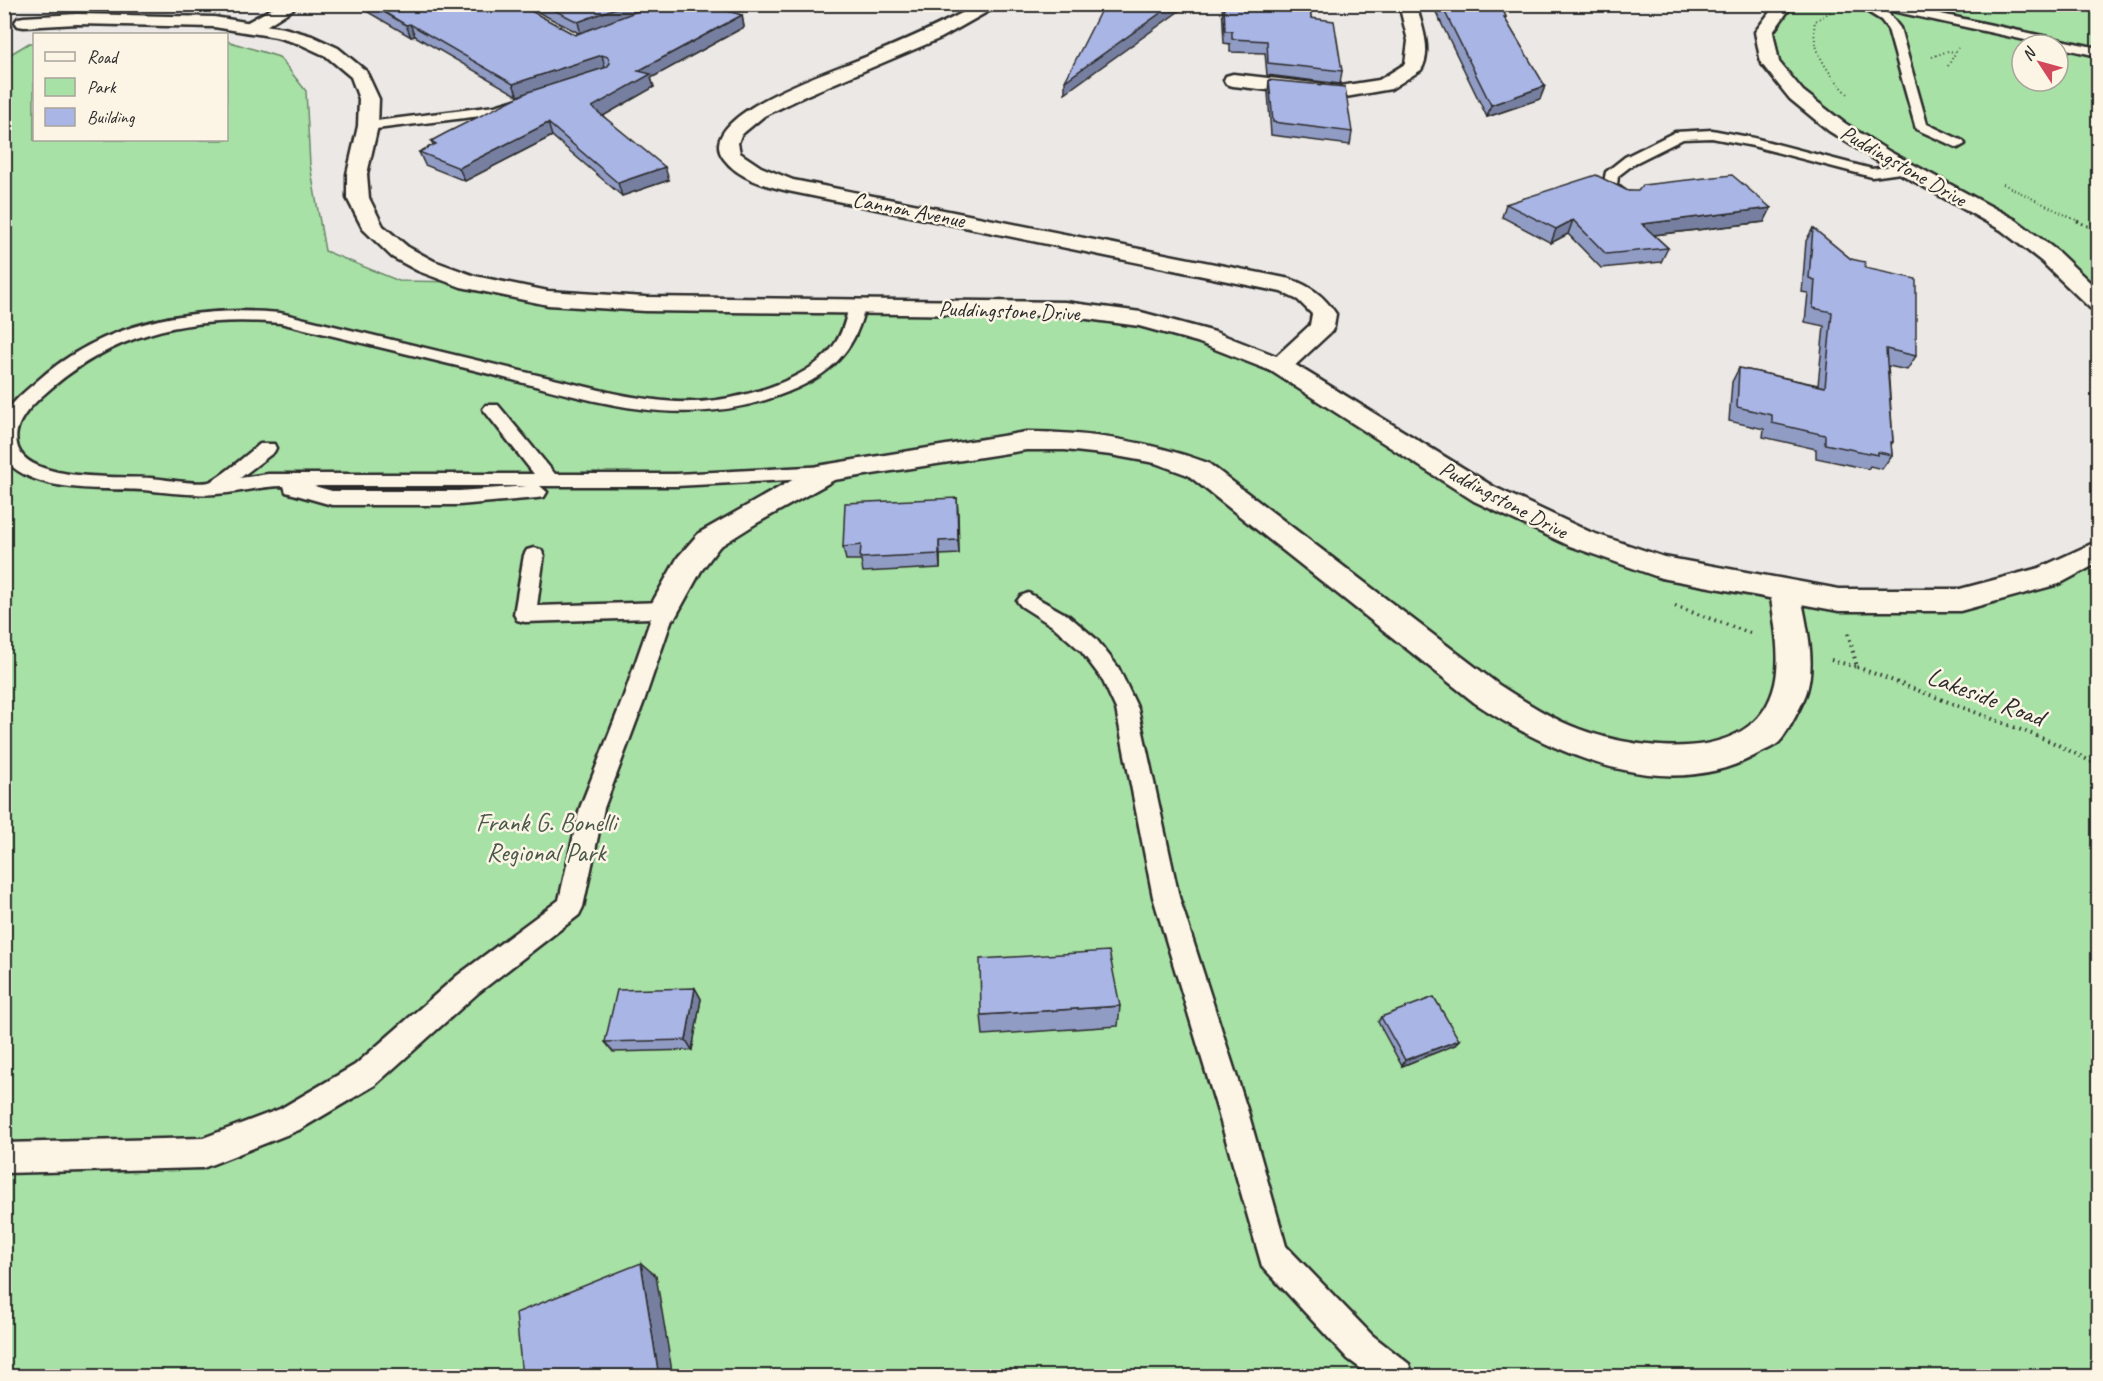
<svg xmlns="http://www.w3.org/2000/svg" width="2103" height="1381" font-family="Caveat,sans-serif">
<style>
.green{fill:#a7e1a6;stroke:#698668;stroke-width:1.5;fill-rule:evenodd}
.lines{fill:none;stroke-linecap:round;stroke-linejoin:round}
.service-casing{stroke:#2b2b2b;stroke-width:5}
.minor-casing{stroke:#2b2b2b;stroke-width:5}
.tertiary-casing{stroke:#2b2b2b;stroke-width:5}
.path-far2{stroke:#2b2b2b;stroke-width:2;stroke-dasharray:1 3;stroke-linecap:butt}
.path-far1{stroke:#2b2b2b;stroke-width:3;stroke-dasharray:1.5 4;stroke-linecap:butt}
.path{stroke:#2b2b2b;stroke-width:4;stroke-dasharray:1.5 4.5;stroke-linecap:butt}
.service{fill:#fcf5e5;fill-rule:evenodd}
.minor{fill:#fcf5e5;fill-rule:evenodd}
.tertiary{fill:#fcf5e5;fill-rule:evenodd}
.wall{fill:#919cc5;stroke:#2b2b2b;stroke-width:1.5}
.shaded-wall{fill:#767fa0;stroke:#2b2b2b;stroke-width:1.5}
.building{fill:#a9b5e5;stroke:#2b2b2b;stroke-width:1.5}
.labels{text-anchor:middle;stroke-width:5;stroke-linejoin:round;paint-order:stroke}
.far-street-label{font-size:22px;fill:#2b2b2b;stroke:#fcf5e5}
.street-label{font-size:26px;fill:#2b2b2b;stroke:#fcf5e5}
.park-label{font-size:26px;fill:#4a584a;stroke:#fcf5e5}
</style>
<rect width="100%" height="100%" fill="#ebe8e5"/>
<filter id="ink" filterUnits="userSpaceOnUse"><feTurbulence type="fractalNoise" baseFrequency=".0167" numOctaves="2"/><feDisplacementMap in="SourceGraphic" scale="12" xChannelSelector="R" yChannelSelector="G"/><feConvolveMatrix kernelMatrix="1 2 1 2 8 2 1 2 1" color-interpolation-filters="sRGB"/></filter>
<g filter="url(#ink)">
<!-- green -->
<g class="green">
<path d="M1785,5H2098V303L2062,265L1857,141L1773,70L1768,20ZM2022,45H2058V81H2022Z"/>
<polygon points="227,41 279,57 306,91 310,165 325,251 399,281 469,282 548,298 870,305 1141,319 1280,366 1580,539 1739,583 1960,600 2048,576 2098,551 2098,1376 5,1376 4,58 29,43 34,43 34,140 226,140"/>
</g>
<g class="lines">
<!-- service casing -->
<g class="service-casing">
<g id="service">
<polygon points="1855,4 1895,4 2098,48 2098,56 1874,7 1889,14 1900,28 1927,124 1963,141 1965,144 1958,148 1916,129 1888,29 1881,20"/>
<polygon points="518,99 523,100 525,103 523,106 497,114 368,130 361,126 368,122 495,106"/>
<polygon points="1712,130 1754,138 1872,169 1908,164 1915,168 1908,172 1872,177 1753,146 1712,138 1683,139 1635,163 1618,176 1617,185 1635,199 1633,202 1623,202 1603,187 1606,172 1625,157 1675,132"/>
<path d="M857,300L865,305C857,346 835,371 797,388C687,438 587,398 478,371C412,355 346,339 280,323C188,315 110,333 41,397C27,410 11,427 18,448C31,482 120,476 150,478C166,479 194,485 209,482C219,479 251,451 260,444H274L276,448L274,452L240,478L268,474H534L483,409L486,405H498L555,474H676L827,466L834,468L837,472L834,476L827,478L676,486H540L547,492L544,497L537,498L459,505H332L286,492L284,486C261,486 239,493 216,494C192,496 167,492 143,490C102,488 32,494 4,458C4,446 1,427 5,416C10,403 26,391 36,382C102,322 193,305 280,313L608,392C636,398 665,403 694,402C736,401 806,382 832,348C842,335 846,320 849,305ZM314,486H527L459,491H332Z"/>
<polygon points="534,548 541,550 544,555 537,606 664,602 672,605 675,610 644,701 604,808 583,907 579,915 478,993 375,1085 299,1130 203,1168 4,1173 4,1143 203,1138 280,1109 355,1065 458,975 559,900 580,808 622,701 651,618 525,622 517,620 514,614 524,555 527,550"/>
<polygon points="1028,593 1069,616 1096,639 1118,667 1138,709 1179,897 1248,1112 1286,1246 1372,1335 1409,1364 1413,1376 1371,1376 1348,1359 1262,1266 1218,1112 1153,897 1116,709 1102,679 1081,651 1054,627 1021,606 1017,601 1021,596"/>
</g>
</g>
<!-- minor casing -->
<g class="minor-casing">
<g id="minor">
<polygon points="280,4 301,4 258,31 246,31 243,27 246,23"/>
<path d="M979,4H1001L941,38L807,95L764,116L741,135L738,143L740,153L761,167L793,180L1290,279C1311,286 1324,296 1336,314L1334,327L1331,332L1289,371L1280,374L1271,371L1267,366L1271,361L1310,325L1312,314L1298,300L1281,292L788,191C766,186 738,178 724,159C690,115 840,68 868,56C906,40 943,24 979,4Z"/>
<path d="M1399,4H1416C1421,24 1433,51 1421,70L1391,89L1340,98L1233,86L1226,84L1224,80L1226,76L1233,74L1340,86L1379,80L1405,64L1408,41Z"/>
<path d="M1026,432C1089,432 1148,441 1208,463L1499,685C1524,701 1550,718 1579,729C1636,750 1749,766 1773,691C1783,661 1774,622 1770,591L1774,583L1785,580L1796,583L1800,591C1806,623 1816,659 1807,691C1804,701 1788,732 1781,740C1776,747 1762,751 1754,756C1664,804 1552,754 1475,703L1188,475L1155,463L1111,455L1065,450H1026L834,480L757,523L719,547L701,571L675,618L664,621L653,618L648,610L678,557L699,533L817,466Z"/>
</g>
</g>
<!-- tertiary casing -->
<g class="tertiary-casing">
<g id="tertiary">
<polygon points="1776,4 1793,4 1773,32 1779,62 1803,91 1843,122 1890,152 2016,220 2057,251 2098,290 2098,310 2090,308 2041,261 2001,230 1876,160 1829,131 1790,99 1761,63 1755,32"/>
<polygon points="77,14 214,17 284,28 312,36 338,48 366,71 379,99 378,126 367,174 369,198 383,226 408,247 434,261 475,276 548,291 645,297 1065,302 1141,312 1215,332 1289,361 1494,487 1590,532 1664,557 1839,589 1960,589 2039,568 2098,541 2098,563 2059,584 1960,611 1839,611 1661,578 1570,546 1474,501 1271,371 1197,342 1139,326 1065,316 645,311 548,305 461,287 418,271 392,257 363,229 347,198 347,174 358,126 359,99 351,77 326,56 300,44 276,37 214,27 77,24 24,27 18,26 15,22 18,18 24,17"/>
</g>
</g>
<!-- path-far2 -->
<g class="path-far2">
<path d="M1834,10L1815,21C1810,52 1830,75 1850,96"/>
<polyline points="1932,57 1948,51 1955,52"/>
<polyline points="1948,66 1958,48"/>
<polyline points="2003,184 2080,222"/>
</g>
<!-- path-far1 -->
<polyline class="path-far1" points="2077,221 2098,231"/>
<!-- path -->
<g class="path">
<polyline points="1675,606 1753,634"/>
<polyline points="1831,660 1857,667 1848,633"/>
<polyline points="1857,667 2050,741 2098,765"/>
</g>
<!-- service -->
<use href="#service" class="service"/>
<!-- minor -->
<use href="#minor" class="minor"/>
<!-- tertiary -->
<use href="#tertiary" class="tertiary"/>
</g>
<!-- wall -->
<g class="wall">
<polygon points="354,4 518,4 575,35 579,33 522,4 702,4 742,15 744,27 651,78 654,87 603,116 669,180 622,196 552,136 465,181 425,165 419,152 433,145 431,141 523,95 518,96 415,36 411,37"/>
<polygon points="1222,4 1310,4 1311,18 1342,71 1340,84 1267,75 1265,53 1230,52 1230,44 1224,43"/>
<polygon points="1432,4 1500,4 1506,17 1505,19 1545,86 1540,99 1487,117"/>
<polygon points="1269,80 1352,132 1350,145 1271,135 1268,92"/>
<polygon points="1628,191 1771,208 1764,222 1654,235 1668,248 1661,262 1601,268 1568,234 1551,243 1502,217 1506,204"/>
<polygon points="1813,228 1851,259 1865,268 1916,356 1907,370 1888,366 1893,442 1891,445 1892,455 1882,469 1870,466 1868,469 1816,458 1816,449 1763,437 1764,429 1729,421 1732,382 1739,368 1818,385 1824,326 1805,322 1808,293 1802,292 1806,241"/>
<polygon points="957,498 959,554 940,555 940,568 863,572 861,560 846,560 843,547"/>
<polygon points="695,988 701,999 692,1050 613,1052 605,1042"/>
<polygon points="1120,1006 1118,1026 983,1035 981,1015"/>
<polygon points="1381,1017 1455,1045 1402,1066 1378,1022"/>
</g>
<!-- shaded-wall -->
<g class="shaded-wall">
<polygon points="626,4 660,4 581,35 578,22"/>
<polygon points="1173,4 1189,4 1065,93 1065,81"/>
<polygon points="742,15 744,27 651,78 654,87 596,120 592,107 638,71"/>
<polygon points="410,24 415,36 411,37 406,25"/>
<polygon points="602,55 605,68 518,96 513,84"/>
<polygon points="1545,86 1540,99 1487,117 1491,105"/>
<polygon points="548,123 552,136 465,181 459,168"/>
<polygon points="665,167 669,180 622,196 618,183"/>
<polygon points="1771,208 1764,222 1636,237 1642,224"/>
<polygon points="1573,220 1568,234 1551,243 1556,229"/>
<polygon points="957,498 958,512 959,554 958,540"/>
<polygon points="939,541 940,555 940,568 939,554"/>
<polygon points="695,988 701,999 692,1050 686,1040"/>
<polygon points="1459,1040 1455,1045 1402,1066 1405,1060"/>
<polygon points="641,1263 656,1276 673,1377 659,1377"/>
</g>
<!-- building -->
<g class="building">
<polygon points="370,4 518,4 575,35 656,4 702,4 742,15 638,71 651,74 592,107 665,167 618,183 548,123 459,168 419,152 436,144 431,141 446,133 528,92 607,67 610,63 608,57 602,55 513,84 410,24 406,25"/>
<polygon points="542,4 626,4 578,22"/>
<polygon points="1104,4 1173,4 1065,81"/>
<polygon points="1224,4 1310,4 1311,18 1334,21 1342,71 1268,63 1267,41 1232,39 1232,31 1225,31"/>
<polygon points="1441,4 1500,4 1506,17 1504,17 1545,86 1491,105"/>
<polygon points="1269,80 1345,87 1352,132 1273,122"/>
<polygon points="1596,175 1628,191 1638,191 1643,185 1732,175 1771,208 1642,224 1668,248 1606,254 1573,220 1556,229 1506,204"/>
<polygon points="1813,228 1851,259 1865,262 1865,268 1916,279 1916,356 1886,349 1893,442 1891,442 1892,455 1878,452 1878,455 1825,444 1825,435 1772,423 1772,415 1737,407 1739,368 1825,387 1832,312 1813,308 1815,280 1809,278"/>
<polygon points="957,498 958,540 939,541 939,554 860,558 861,545 843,547 845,503"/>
<polygon points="1109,951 1120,1006 981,1015 980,959"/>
<polygon points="695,988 686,1040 605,1042 617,990"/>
<polygon points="1434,997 1459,1040 1405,1060 1381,1017"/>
<polygon points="641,1263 659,1377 522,1377 516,1313"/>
</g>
</g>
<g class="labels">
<!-- far-street labels -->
<g class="far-street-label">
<text transform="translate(1904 165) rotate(30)" y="8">Puddingstone Drive</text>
<text transform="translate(909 209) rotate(11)" y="8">Cannon Avenue</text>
<text transform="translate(1009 310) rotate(2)" y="8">Puddingstone Drive</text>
<text transform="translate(1504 499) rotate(28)" y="8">Puddingstone Drive</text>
</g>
<!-- street labels -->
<g class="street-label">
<text transform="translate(1986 696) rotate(21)" y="9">Lakeside Road</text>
</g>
<!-- park labels -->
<g class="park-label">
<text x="546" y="831">Frank G. Bonelli<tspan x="546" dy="30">Regional Park</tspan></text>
</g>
</g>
<!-- margin -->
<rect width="2103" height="1381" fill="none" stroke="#fcf5e5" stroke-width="24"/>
<rect x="12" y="12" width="2079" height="1357" fill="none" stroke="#2b2b2b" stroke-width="2" filter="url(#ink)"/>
<!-- legend -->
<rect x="33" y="33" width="195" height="108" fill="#fcf5e5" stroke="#a8a49b" stroke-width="1.5"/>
<rect x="45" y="52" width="30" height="9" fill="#fcf5e5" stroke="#a8a49b" stroke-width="1.5"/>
<text x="87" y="63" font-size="18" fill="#2b2b2b">Road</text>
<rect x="45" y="78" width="30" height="18" fill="#a7e1a6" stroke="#a8a49b" stroke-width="1.5"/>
<text x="87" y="93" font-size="18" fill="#2b2b2b">Park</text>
<rect x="45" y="108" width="30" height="18" fill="#a9b5e5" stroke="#a8a49b" stroke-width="1.5"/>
<text x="87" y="123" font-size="18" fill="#2b2b2b">Building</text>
<!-- north arrow -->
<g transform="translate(2040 63) rotate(306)"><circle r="28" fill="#fcf5e5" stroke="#a8a49b" stroke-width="1.5"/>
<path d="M0-4.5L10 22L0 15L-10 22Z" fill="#d1495b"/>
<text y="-9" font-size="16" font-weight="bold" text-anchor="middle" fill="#2b2b2b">N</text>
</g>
</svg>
